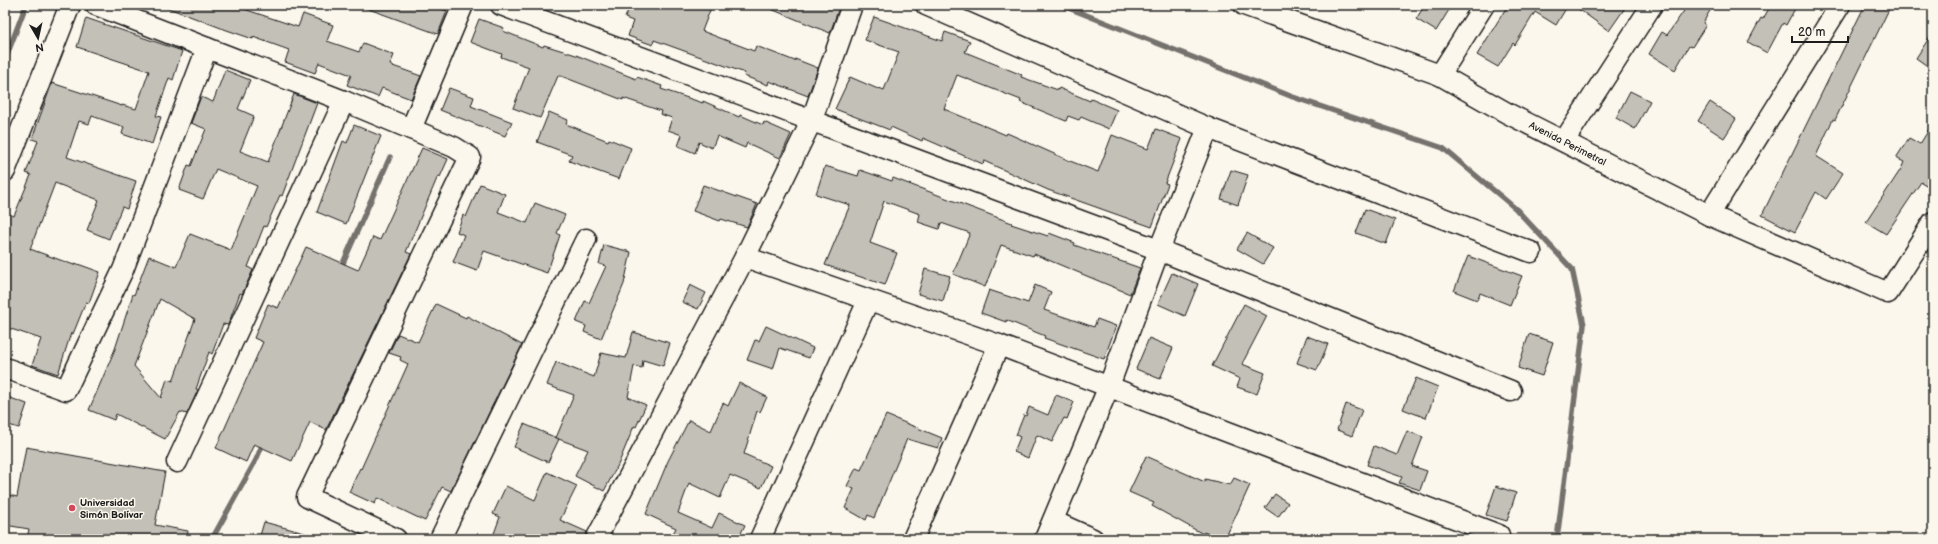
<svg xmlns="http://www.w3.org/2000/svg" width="1938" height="544" font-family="'Balsamiq Sans',sans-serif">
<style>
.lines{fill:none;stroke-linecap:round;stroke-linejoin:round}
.stream{stroke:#74726e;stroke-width:5.5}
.building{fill:#c3c0b8;stroke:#1c1c1c;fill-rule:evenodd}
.minor-casing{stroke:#1c1c1c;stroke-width:23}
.minor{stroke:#fbf7ec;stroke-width:20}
.poi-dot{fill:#d1495b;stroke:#fbf7ec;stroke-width:1.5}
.labels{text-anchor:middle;stroke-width:3;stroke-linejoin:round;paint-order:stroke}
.street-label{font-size:10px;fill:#1c1c1c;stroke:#fbf7ec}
.poi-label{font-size:10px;font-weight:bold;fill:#1c1c1c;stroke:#fbf7ec;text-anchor:start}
</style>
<rect width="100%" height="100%" fill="#fbf7ec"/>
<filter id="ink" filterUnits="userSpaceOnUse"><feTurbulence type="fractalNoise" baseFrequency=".025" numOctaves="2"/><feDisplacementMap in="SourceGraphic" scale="8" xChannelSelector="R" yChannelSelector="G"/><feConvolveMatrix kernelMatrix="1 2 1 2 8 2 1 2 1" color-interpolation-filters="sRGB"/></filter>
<g filter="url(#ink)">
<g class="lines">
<!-- stream -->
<g class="stream">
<polyline points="1061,5 1293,97 1443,148 1516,209 1572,269 1584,325 1557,539"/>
<polyline points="5,60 26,5"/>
<polyline points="340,270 390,157"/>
<polyline points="212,539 256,460 264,441"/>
</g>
</g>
<!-- building -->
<g class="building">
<polygon points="163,5 232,5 298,27 303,14 333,25 327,41 359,52 363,43 394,55 390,65 421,76 411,99 382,88 378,97 347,85 351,75 319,63 315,73 285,62 289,50 253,37 253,39 221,28 163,6"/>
<polygon points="364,5 430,5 447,11 438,34 363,7"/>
<polygon points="630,5 712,5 702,31 754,51 756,46 795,61 795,59 818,68 808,96 769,81 768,85 744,76 745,73 654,40 653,45 628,36 633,21 625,18"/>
<polygon points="761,5 840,5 830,33"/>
<polygon points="1425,5 1452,5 1436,31 1416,19"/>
<polygon points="1508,5 1568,5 1556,25 1535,12 1515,45 1513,43 1498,67 1477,55"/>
<polygon points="1573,5 1627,5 1609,31"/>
<polygon points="1688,5 1713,5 1703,23 1706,25 1692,47 1689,46 1675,70 1649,54 1662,32 1667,35"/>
<polygon points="1771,5 1797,5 1786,25 1783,23 1767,53 1748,42 1761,18 1763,19"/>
<polygon points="1865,5 1891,5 1835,120 1833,119 1816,156 1843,173 1826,199 1816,192 1795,232 1762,215"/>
<polygon points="874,17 942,41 945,32 970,41 965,52 1022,75 1021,77 1058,90 1059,88 1090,101 1091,99 1117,110 1109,129 1081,117 1079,120 1068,116 1066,121 1020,102 1021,100 957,75 944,109 1006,135 1007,133 1070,161 1098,172 1112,135 1148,149 1156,129 1182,139 1165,183 1168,184 1152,227 1048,190 984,161 983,164 923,138 922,141 891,127 890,130 835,109 850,77 878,89 879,88 884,90 899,52 865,40"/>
<polygon points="86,18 182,51 173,80 169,78 156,116 161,117 152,144 122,134 124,127 92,116 89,124 79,121 67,157 136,181 127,209 122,207 109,239 87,230 99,200 55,183 30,249 74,265 75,263 100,272 89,303 86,302 73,334 71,333 58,374 32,365 41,339 5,327 5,212 14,216 31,175 26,173 38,141 32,139 52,83 122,106 122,105 136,109 149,71 77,47"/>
<polygon points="479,19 504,28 503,31 543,47 544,45 576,55 636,79 637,77 662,86 661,89 703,103 703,101 739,117 740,115 763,125 764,122 791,134 780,158 747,143 745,148 717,136 712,148 699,142 695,153 678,146 682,135 668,130 672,118 660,114 661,111 623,98 623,100 561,76 558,76 540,118 513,108 529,67 501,57 502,54 470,42"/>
<polygon points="1933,32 1933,70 1916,58"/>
<path d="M225,70L250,80L238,109L254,116L240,151L268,162L294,94L317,103L282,196L280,195L266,227L264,226L248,267L253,270L242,294L240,293L228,325L223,324L212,354L209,352L196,389L198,390L187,414L180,412L165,439L116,414L114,420L89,410L115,349L133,294L134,295L149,256L176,267L190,234L231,250L257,186L216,169L203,199L179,190L188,165L191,166L206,129L191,123L200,99L201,97L213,102ZM160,299L195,319L173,381L167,379L161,398L134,366Z"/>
<polygon points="449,88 474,97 471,106 512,122 505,136 440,110"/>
<polygon points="1630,91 1650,101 1635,129 1616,118"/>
<polygon points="1710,102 1736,119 1724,138 1698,121"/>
<polygon points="549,112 568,120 566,124 608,141 609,139 631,148 619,179 569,161 572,155 537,142"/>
<polygon points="1933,123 1933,189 1921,182 1886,234 1866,222 1901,169 1904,162 1896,158 1909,138 1920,144"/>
<polygon points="354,125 381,136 346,224 317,212 343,141 347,143"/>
<polygon points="422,148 448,159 440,177 438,176 406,252 411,254 326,430 310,422 292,461 254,444 246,462 216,448 263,342 254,338 268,304 278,308 306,247 358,270 373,237 380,240"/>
<polygon points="825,166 858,176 860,170 892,181 893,178 1012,223 1011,224 1048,236 1049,233 1075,243 1074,245 1140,268 1130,294 1034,254 1033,256 1001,245 985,287 953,274 970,233 941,223 939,229 918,222 920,214 884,201 870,243 897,253 885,285 825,265 850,205 816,194"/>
<polygon points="1231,170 1248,175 1238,205 1221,199"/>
<polygon points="480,184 505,194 498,212 527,223 535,203 565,215 557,233 560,235 547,273 484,251 477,271 453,262 464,235 457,232 463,215 466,217"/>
<polygon points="703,185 757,204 747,227 721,219 720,221 693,211"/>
<polygon points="1365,209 1395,220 1386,244 1356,233"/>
<polygon points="1247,233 1273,248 1263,264 1237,249"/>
<polygon points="604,245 631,252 624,284 601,339 584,332 586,326 576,322 585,301 589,303 606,266 599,264"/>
<polygon points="1468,256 1522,276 1510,305 1480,293 1477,300 1454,291"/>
<polygon points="925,269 950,276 943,301 918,294"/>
<polygon points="1172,273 1198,284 1185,316 1158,304"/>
<polygon points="690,285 706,293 698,309 682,302"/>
<polygon points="1035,285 1051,292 1044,310 1094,327 1097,319 1116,326 1104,359 1044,338 1045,336 1006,320 1006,322 981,313 989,290 1028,303"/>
<polygon points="436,304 466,318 467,316 522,345 451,491 442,487 425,521 377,498 375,504 349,492 360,468 361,469 408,364 400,360 401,357 389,353 398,334 418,342"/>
<polygon points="1244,304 1267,316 1242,364 1265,373 1257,394 1237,387 1240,379 1212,366"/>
<polygon points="766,326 813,348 809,358 780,348 773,369 747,360 755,340 759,341"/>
<polygon points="633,332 670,343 663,366 643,360 642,368 634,366 628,397 646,405 636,427 634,426 618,465 604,491 575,476 588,450 556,438 574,395 547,385 556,362 594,377 601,353 626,358"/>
<polygon points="1529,334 1553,342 1542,376 1518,368"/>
<polygon points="1307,336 1328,344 1317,370 1297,363"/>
<polygon points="1149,338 1173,348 1160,379 1136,369"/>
<polygon points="1416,378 1438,387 1426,418 1403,409"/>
<polygon points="739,383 767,397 760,412 757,411 744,454 771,466 761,488 730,475 720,498 689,483 678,513 712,528 719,513 745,525 738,539 670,539 676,528 646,514 668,461 689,420 711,431 723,403 728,406"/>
<polygon points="1056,395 1074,402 1067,419 1064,418 1052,442 1037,435 1028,458 1014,452 1020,437 1016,435 1024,415 1026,416 1029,407 1048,415"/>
<polygon points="5,396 27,404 19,428 5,424"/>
<polygon points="1346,404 1362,410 1352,436 1337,430"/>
<polygon points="886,415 942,438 938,448 907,439 874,518 868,515 866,520 845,508 854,489 847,486 856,468 861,470"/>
<polygon points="524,424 559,439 548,462 514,447"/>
<polygon points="1407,431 1423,437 1412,466 1427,471 1420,490 1399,483 1402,477 1367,465 1374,446 1397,455"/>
<polygon points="26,447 165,472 155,525 188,531 187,539 27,539 29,529 5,525 5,494 17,497"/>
<polygon points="1146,456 1205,482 1205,479 1230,485 1234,478 1250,485 1225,539 1220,539 1204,532 1203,534 1152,506 1154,503 1129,492"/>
<polygon points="547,472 577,486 560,520 587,532 585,539 492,539 500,517 493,514 506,486 535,500"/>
<polygon points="1496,486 1516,493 1507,521 1486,515"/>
<polygon points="1275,494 1288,503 1278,517 1265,508"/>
<polygon points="264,522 308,534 307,539 259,539"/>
</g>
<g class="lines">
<!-- minor casing -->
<g class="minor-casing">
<g id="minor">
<polyline points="96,5 344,101 454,147 470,157 307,497 396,539"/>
<polyline points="501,5 1159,250 1511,391"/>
<polyline points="926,5 1208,128 1531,252"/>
<polyline points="1244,5 1440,75 1507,113 1709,215 1888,293 1933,222"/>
<polyline points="1440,75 1484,5"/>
<polyline points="411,129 463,5"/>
<polyline points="1564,141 1652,5"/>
<polyline points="5,171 70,5"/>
<polyline points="1709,215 1840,5"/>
<polyline points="745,257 999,345 1499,535"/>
<polyline points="5,368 66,390 123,270 207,48"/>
<polyline points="177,462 344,101"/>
<polyline points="1053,521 1093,539"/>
<polyline points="440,539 586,239"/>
<polyline points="596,539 745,257 811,122 852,5"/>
<polyline points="760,539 868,301"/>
<polyline points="913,539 999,345"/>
<polyline points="1045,539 1109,386 1159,250 1208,128"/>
</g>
</g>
<!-- minor -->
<use href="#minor" class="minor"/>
</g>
</g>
<!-- markers -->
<circle class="poi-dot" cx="72" cy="508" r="4"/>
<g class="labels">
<!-- street labels -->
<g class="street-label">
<text transform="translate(1568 143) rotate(27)" y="4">Avenida Perimetral</text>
</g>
<!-- poi labels -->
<g class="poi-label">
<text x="80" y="506">Universidad<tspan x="80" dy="12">Simón Bolívar</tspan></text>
</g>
</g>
<!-- margin -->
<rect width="1938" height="544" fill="none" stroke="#fbf7ec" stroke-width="20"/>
<rect x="10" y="10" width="1918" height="524" fill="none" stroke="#1c1c1c" stroke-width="1.5" filter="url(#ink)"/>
<!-- north arrow -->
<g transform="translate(38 38) rotate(171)" stroke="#fbf7ec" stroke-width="3" paint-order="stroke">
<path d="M0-3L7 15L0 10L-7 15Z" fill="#1c1c1c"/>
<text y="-6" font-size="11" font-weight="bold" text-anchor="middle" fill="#1c1c1c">N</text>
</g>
<!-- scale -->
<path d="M1792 36v6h56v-6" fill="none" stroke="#1c1c1c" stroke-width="2"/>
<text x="1798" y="36" font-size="12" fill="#1c1c1c" stroke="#fbf7ec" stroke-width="3" paint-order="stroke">20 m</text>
</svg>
